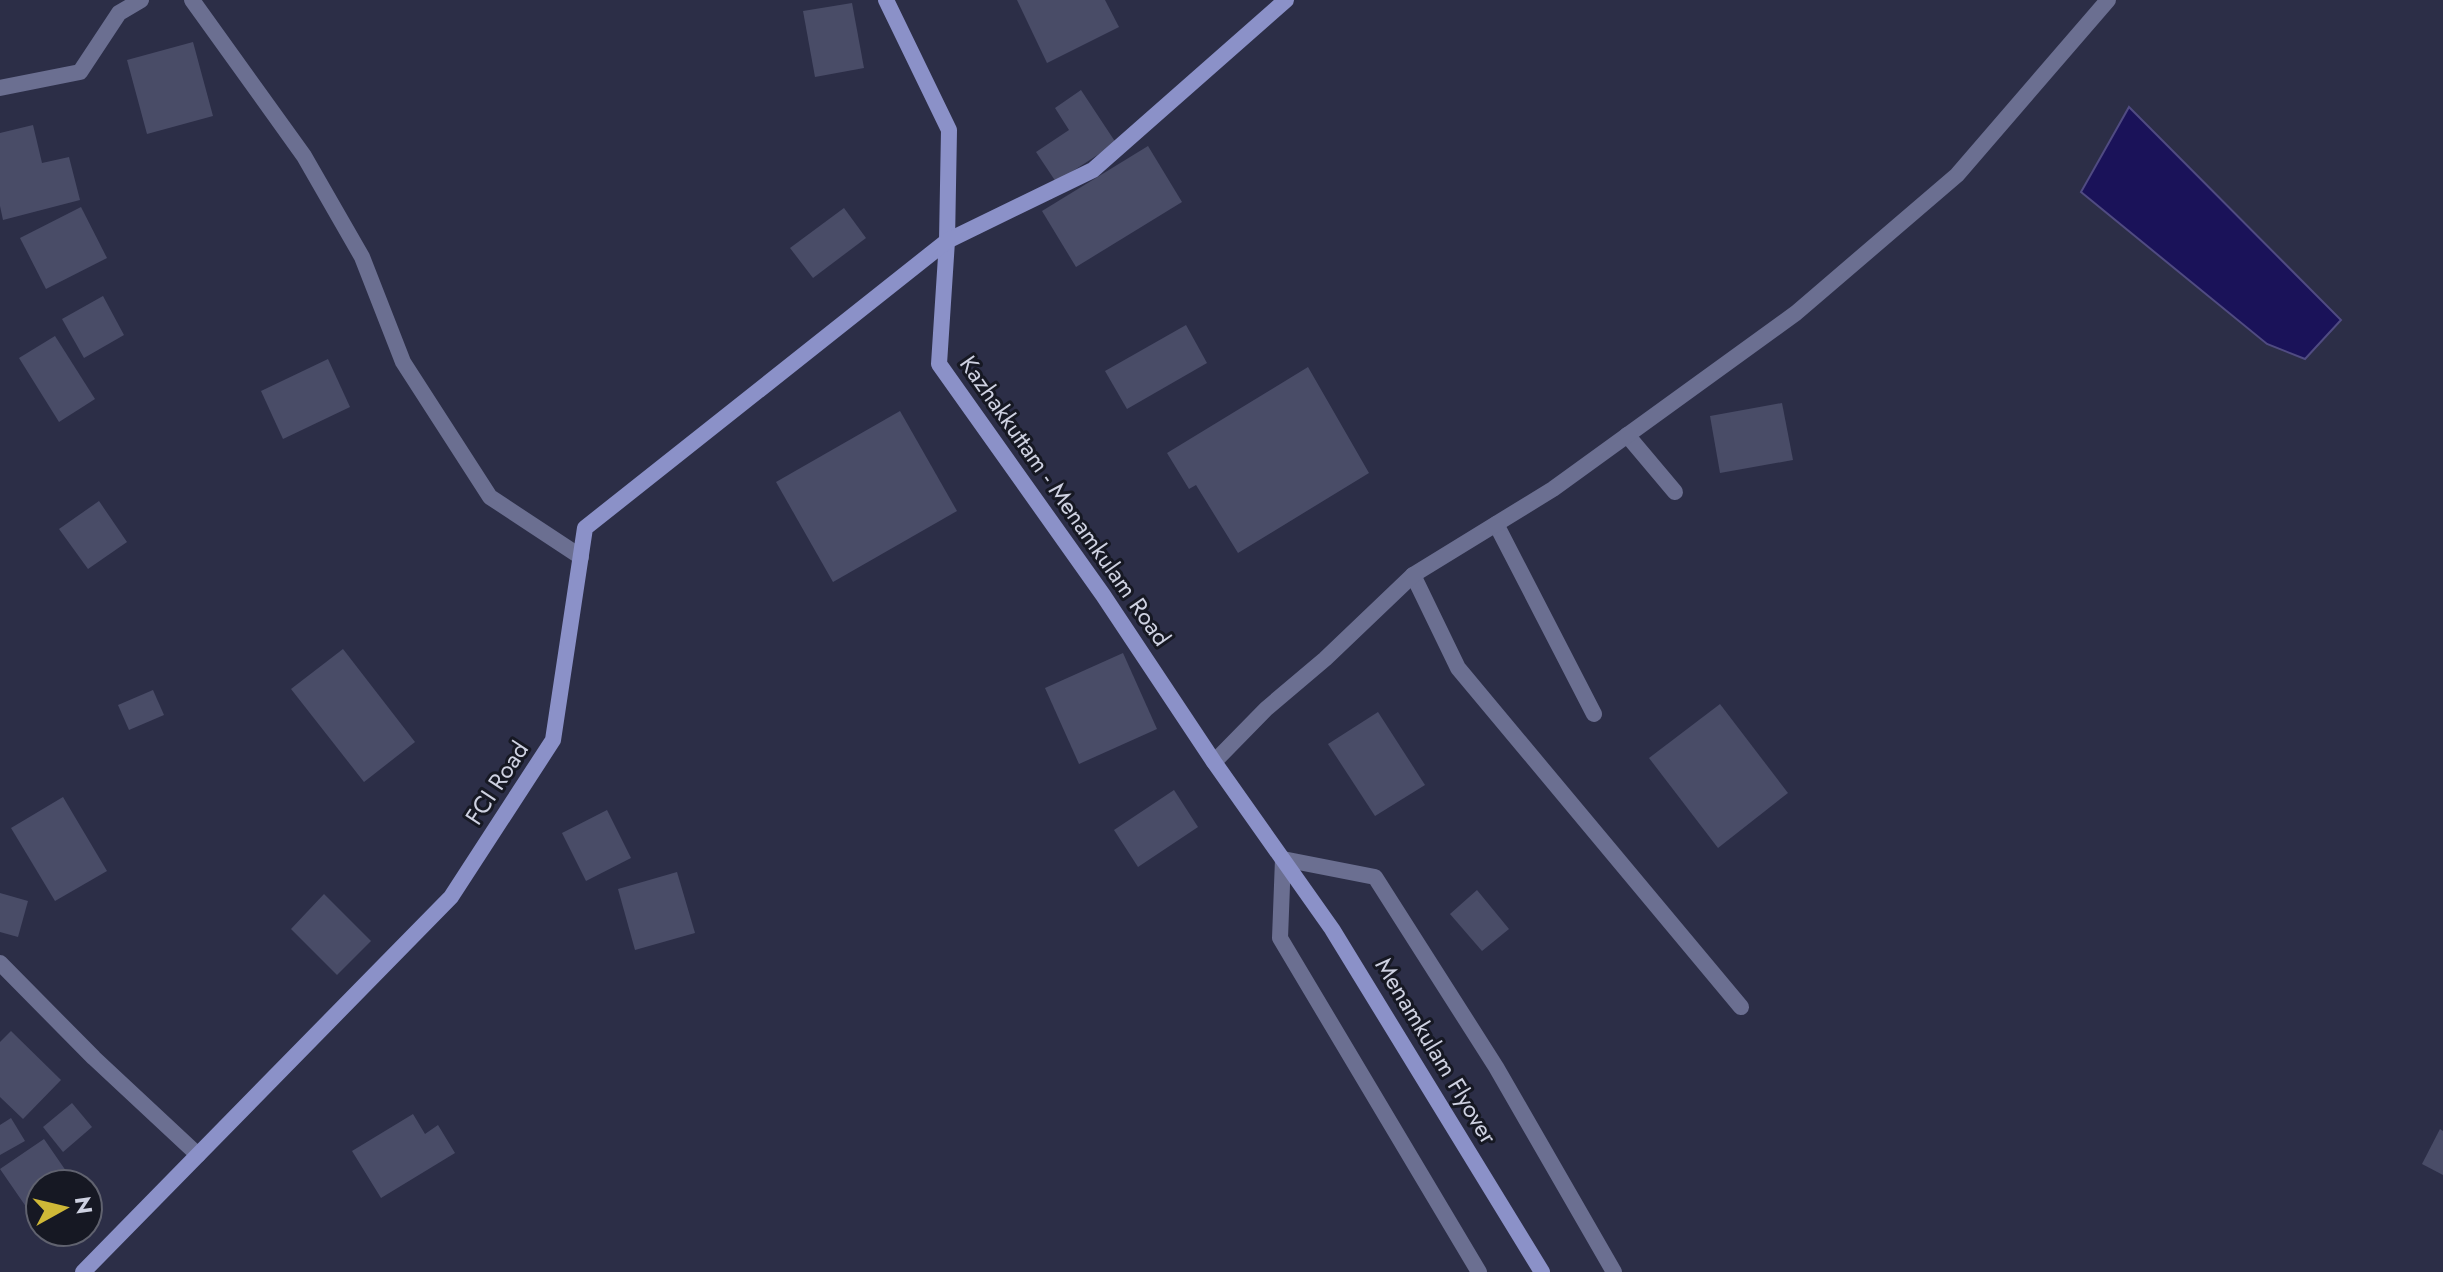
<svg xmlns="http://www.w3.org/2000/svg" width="2443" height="1272" font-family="Jost,sans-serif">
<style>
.water{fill:#1a1259;stroke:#504b82;stroke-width:2}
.building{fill:#494c67}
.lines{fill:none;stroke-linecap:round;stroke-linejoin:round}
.lane{stroke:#6b6f91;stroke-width:16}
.street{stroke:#6b6f91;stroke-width:16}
.secondary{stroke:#8b91c8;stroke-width:16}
.labels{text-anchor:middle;stroke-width:6;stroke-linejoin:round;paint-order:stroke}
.street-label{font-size:24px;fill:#ced1e1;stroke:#161823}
</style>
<rect width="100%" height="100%" fill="#2c2e47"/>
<!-- water -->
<polygon class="water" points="2129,107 2341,320 2305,359 2267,344 2081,192"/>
<!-- building -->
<g class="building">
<polygon points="1017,0 1105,0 1119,27 1047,63"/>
<polygon points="852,3 864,68 815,77 803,11"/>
<polygon points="193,42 213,116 147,134 127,60"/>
<polygon points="1081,90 1116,143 1056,182 1036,152 1069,130 1055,108"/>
<polygon points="33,125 42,163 69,157 80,200 3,220 0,206 0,133"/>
<polygon points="1148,146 1182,202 1076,267 1042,211"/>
<polygon points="81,207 107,258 46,289 20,238"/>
<polygon points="844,208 866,238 813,278 790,248"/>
<polygon points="103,296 124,335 84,358 62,319"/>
<polygon points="1186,325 1207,363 1127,409 1105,371"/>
<polygon points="55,336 95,399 59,422 19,358"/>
<polygon points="328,359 350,407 283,439 261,391"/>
<polygon points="1308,367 1369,473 1238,553 1196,485 1189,489 1167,453"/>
<polygon points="1782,403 1793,460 1720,473 1710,416"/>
<polygon points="900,411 957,511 833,582 776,482"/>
<polygon points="99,501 127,542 88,569 59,529"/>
<polygon points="343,649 415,742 364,782 291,689"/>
<polygon points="1123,653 1157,729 1079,764 1045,688"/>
<polygon points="153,690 164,715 129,730 118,705"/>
<polygon points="1720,704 1788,793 1718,848 1649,758"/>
<polygon points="1378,712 1425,785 1375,816 1328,744"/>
<polygon points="1174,790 1198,827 1138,867 1114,830"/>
<polygon points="63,797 107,871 55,901 11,828"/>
<polygon points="607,810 631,858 586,881 562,833"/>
<polygon points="677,872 695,933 635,950 618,889"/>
<polygon points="1477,890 1509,929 1482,951 1450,914"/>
<polygon points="0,893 28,901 18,937 0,932"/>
<polygon points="324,894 371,941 337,975 291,929"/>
<polygon points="11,1031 61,1080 23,1119 0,1097 0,1042"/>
<polygon points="72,1103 92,1127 63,1152 43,1127"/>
<polygon points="413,1114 425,1134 438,1125 455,1153 381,1198 352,1151"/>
<polygon points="11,1118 25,1141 0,1155 0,1125"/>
<polygon points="2440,1129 2443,1131 2443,1175 2422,1164"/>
<polygon points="44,1139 75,1184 40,1184 40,1227 0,1169"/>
</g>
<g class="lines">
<!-- lane -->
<polyline class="lane" points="0,963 94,1058 198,1155"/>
<!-- street -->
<g class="street">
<polyline points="192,0 304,156 362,257 403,362 490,497 581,557"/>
<polyline points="0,88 80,72 119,13 141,0"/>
<polyline points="1627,435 1675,492"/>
<polyline points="1496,524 1594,714"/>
<polyline points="1413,575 1458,668 1741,1007"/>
<polyline points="1214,762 1266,709 1325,659 1413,575 1553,489 1796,313 1957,175 2108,0"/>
<polyline points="1479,1272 1280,938 1283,859 1375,877 1496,1067 1614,1272"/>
</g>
<!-- secondary -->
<g class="secondary">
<polyline points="886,0 949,130 947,241 939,364 1103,595 1214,762 1332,929 1542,1272"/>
<polyline points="83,1272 451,897 553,740 585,528 947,241 1093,170 1286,0"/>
</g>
</g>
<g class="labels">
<!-- street labels -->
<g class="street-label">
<text transform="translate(1065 501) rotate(55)" y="8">Kazhakkuttam - Menamkulam Road</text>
<text transform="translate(497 783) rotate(-57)" y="8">FCI Road</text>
<text transform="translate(1436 1051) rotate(59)" y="8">Menamkulam Flyover</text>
</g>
</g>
<!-- north arrow -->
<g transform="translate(64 1208) rotate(82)"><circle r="38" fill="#161823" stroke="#60626f" stroke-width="2"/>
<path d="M0-6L14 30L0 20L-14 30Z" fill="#cfb837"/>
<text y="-12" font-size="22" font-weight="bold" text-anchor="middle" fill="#ced1e1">N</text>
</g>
</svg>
